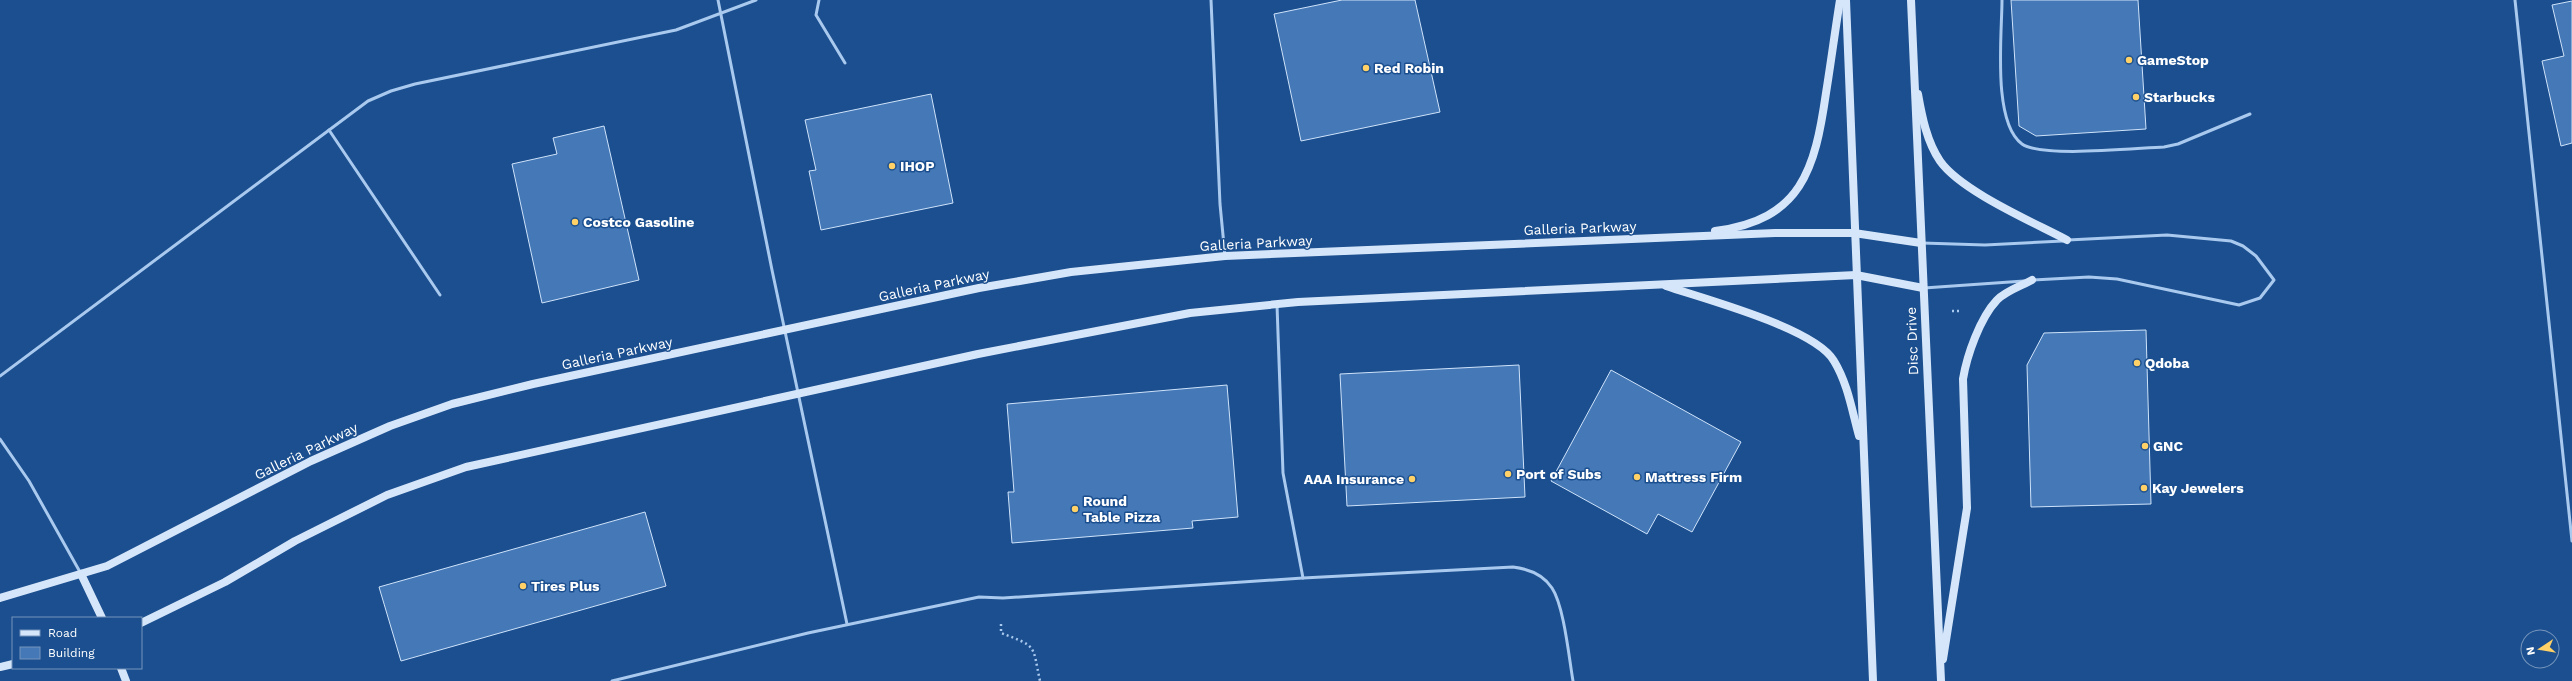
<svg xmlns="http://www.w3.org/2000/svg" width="2572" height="681" font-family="'Work Sans',sans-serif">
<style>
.building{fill:#4478b7;stroke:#cfe3fa}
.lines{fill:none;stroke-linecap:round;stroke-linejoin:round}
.path{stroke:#a9c9ee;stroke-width:2.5;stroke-dasharray:2 3;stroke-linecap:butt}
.lane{stroke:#a9c9ee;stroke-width:3}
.secondary{stroke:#d6e6fa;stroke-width:8}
.poi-dot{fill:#ffd166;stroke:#1b4f8f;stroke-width:1.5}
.labels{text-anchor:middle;stroke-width:3;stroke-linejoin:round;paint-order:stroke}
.poi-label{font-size:14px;font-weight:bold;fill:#fff;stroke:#1b4f8f;text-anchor:start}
.street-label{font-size:14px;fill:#fff;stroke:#1b4f8f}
</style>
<rect width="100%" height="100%" fill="#1b4f8f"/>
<!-- building -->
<g class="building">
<polygon points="1342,0 1415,0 1440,112 1301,141 1274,14"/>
<polygon points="2011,0 2138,0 2146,129 2036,136 2019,126"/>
<polygon points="2572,1 2572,143 2561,146 2542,61 2564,56 2552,5"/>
<polygon points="931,94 953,203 821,230 809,171 816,170 805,120"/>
<polygon points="604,126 639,280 542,303 512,164 557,154 553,138"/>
<polygon points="2146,330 2151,504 2031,507 2027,365 2044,333"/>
<polygon points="1519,365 1525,497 1347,506 1340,374"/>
<polygon points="1611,370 1741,442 1692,532 1658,514 1647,534 1551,481"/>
<polygon points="1227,385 1238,517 1192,521 1193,528 1012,543 1008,492 1014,492 1007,404"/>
<polygon points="645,512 666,586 401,661 379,587"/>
</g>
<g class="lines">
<!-- path -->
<g class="path">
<polyline points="1952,311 1960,311"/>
<path d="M1001,624V633C1038,647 1032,644 1040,681"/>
</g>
<!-- lane -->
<g class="lane">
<polyline points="718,0 772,270 847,624"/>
<polyline points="819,0 816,15 845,63"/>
<polyline points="1211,0 1220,204 1225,256"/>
<path d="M2002,0C2002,34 1992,122 2022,144C2042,158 2136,148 2164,147L2178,144L2250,114"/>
<polyline points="2515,0 2572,541"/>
<polyline points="329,130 440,295"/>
<polyline points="1922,243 1985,245 2063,241"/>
<polyline points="2033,280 2089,277 2117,279 2239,305 2260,298 2274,280 2256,256 2243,246 2231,241 2167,235 2068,240"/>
<polyline points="1924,288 2024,281"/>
<polyline points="1277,305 1283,473 1303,578"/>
<polyline points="0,376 368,101 391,91 415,84 676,30 756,0"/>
<polyline points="0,439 29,481 80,572"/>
<path d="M612,681L808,633L979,597L1003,598L1303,578L1513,567C1529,569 1543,574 1552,588C1564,606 1569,658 1573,681"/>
</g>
<!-- secondary -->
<g class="secondary">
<polyline points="1846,0 1873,681"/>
<polyline points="1911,0 1941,681"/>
<path d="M1918,94C1922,117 1927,142 1940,161C1961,191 2033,222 2067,240"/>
<path d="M1715,231C1802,220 1815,169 1826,93C1831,62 1835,31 1840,0"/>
<path d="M1666,286C1704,299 1815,328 1834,361C1848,384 1852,411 1859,436"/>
<polyline points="81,574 102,618"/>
<polyline points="0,598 107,566 311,461 390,426 452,404 533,384 979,288 1071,272 1225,256 1775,233 1854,233 1921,243"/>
<polyline points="141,623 225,582 295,541 387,495 466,467 978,354 1190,313 1298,302 1856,275 1923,288"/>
<path d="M1943,659L1967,508L1963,379C1967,355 1980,318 1997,300C2006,291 2021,286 2032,280"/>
<polyline points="0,667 13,664"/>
<polyline points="121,668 126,681"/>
</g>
</g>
<!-- markers -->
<g class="poi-dot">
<circle cx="2129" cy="60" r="4"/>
<circle cx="1366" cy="68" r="4"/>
<circle cx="2136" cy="97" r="4"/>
<circle cx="892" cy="166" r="4"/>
<circle cx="575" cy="222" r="4"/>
<circle cx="2137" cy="363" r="4"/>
<circle cx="2145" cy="446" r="4"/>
<circle cx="1508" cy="474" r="4"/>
<circle cx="1637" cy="477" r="4"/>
<circle cx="1412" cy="479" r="4"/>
<circle cx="2144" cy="488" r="4"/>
<circle cx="1075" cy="509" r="4"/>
<circle cx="523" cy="586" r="4"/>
</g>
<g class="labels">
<!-- poi labels -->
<g class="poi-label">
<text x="2137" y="65">GameStop</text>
<text x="1374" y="73">Red Robin</text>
<text x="2144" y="102">Starbucks</text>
<text x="900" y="171">IHOP</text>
<text x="583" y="227">Costco Gasoline</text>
<text x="2145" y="368">Qdoba</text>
<text x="2153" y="451">GNC</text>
<text x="1516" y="479">Port of Subs</text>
<text x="1645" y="482">Mattress Firm</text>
<text x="1404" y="484" text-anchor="end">AAA Insurance</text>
<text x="2152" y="493">Kay Jewelers</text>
<text x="1083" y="506">Round<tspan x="1083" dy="16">Table Pizza</tspan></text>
<text x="531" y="591">Tires Plus</text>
</g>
<!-- street labels -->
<g class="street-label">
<text transform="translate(1580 228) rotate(-2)" y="5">Galleria Parkway</text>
<text transform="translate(1256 243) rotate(-3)" y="5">Galleria Parkway</text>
<text transform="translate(934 285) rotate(-12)" y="5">Galleria Parkway</text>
<text transform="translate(1912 341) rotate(-92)" y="5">Disc Drive</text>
<text transform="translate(617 353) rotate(-12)" y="5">Galleria Parkway</text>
<text transform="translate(306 451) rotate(-26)" y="5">Galleria Parkway</text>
</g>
</g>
<!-- legend -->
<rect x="12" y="617" width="130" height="52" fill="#1b4f8f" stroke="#7695bc"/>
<rect x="20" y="630" width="20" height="6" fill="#d6e6fa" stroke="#7695bc"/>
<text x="48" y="637" font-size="12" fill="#ffffff">Road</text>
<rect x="20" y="647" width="20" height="12" fill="#4478b7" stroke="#7695bc"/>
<text x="48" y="657" font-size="12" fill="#ffffff">Building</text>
<!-- north arrow -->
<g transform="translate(2540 649) rotate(258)"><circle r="19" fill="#1b4f8f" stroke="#7695bc"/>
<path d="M0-3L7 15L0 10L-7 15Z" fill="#ffd166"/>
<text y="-6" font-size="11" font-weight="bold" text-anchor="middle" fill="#ffffff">N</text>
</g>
</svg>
